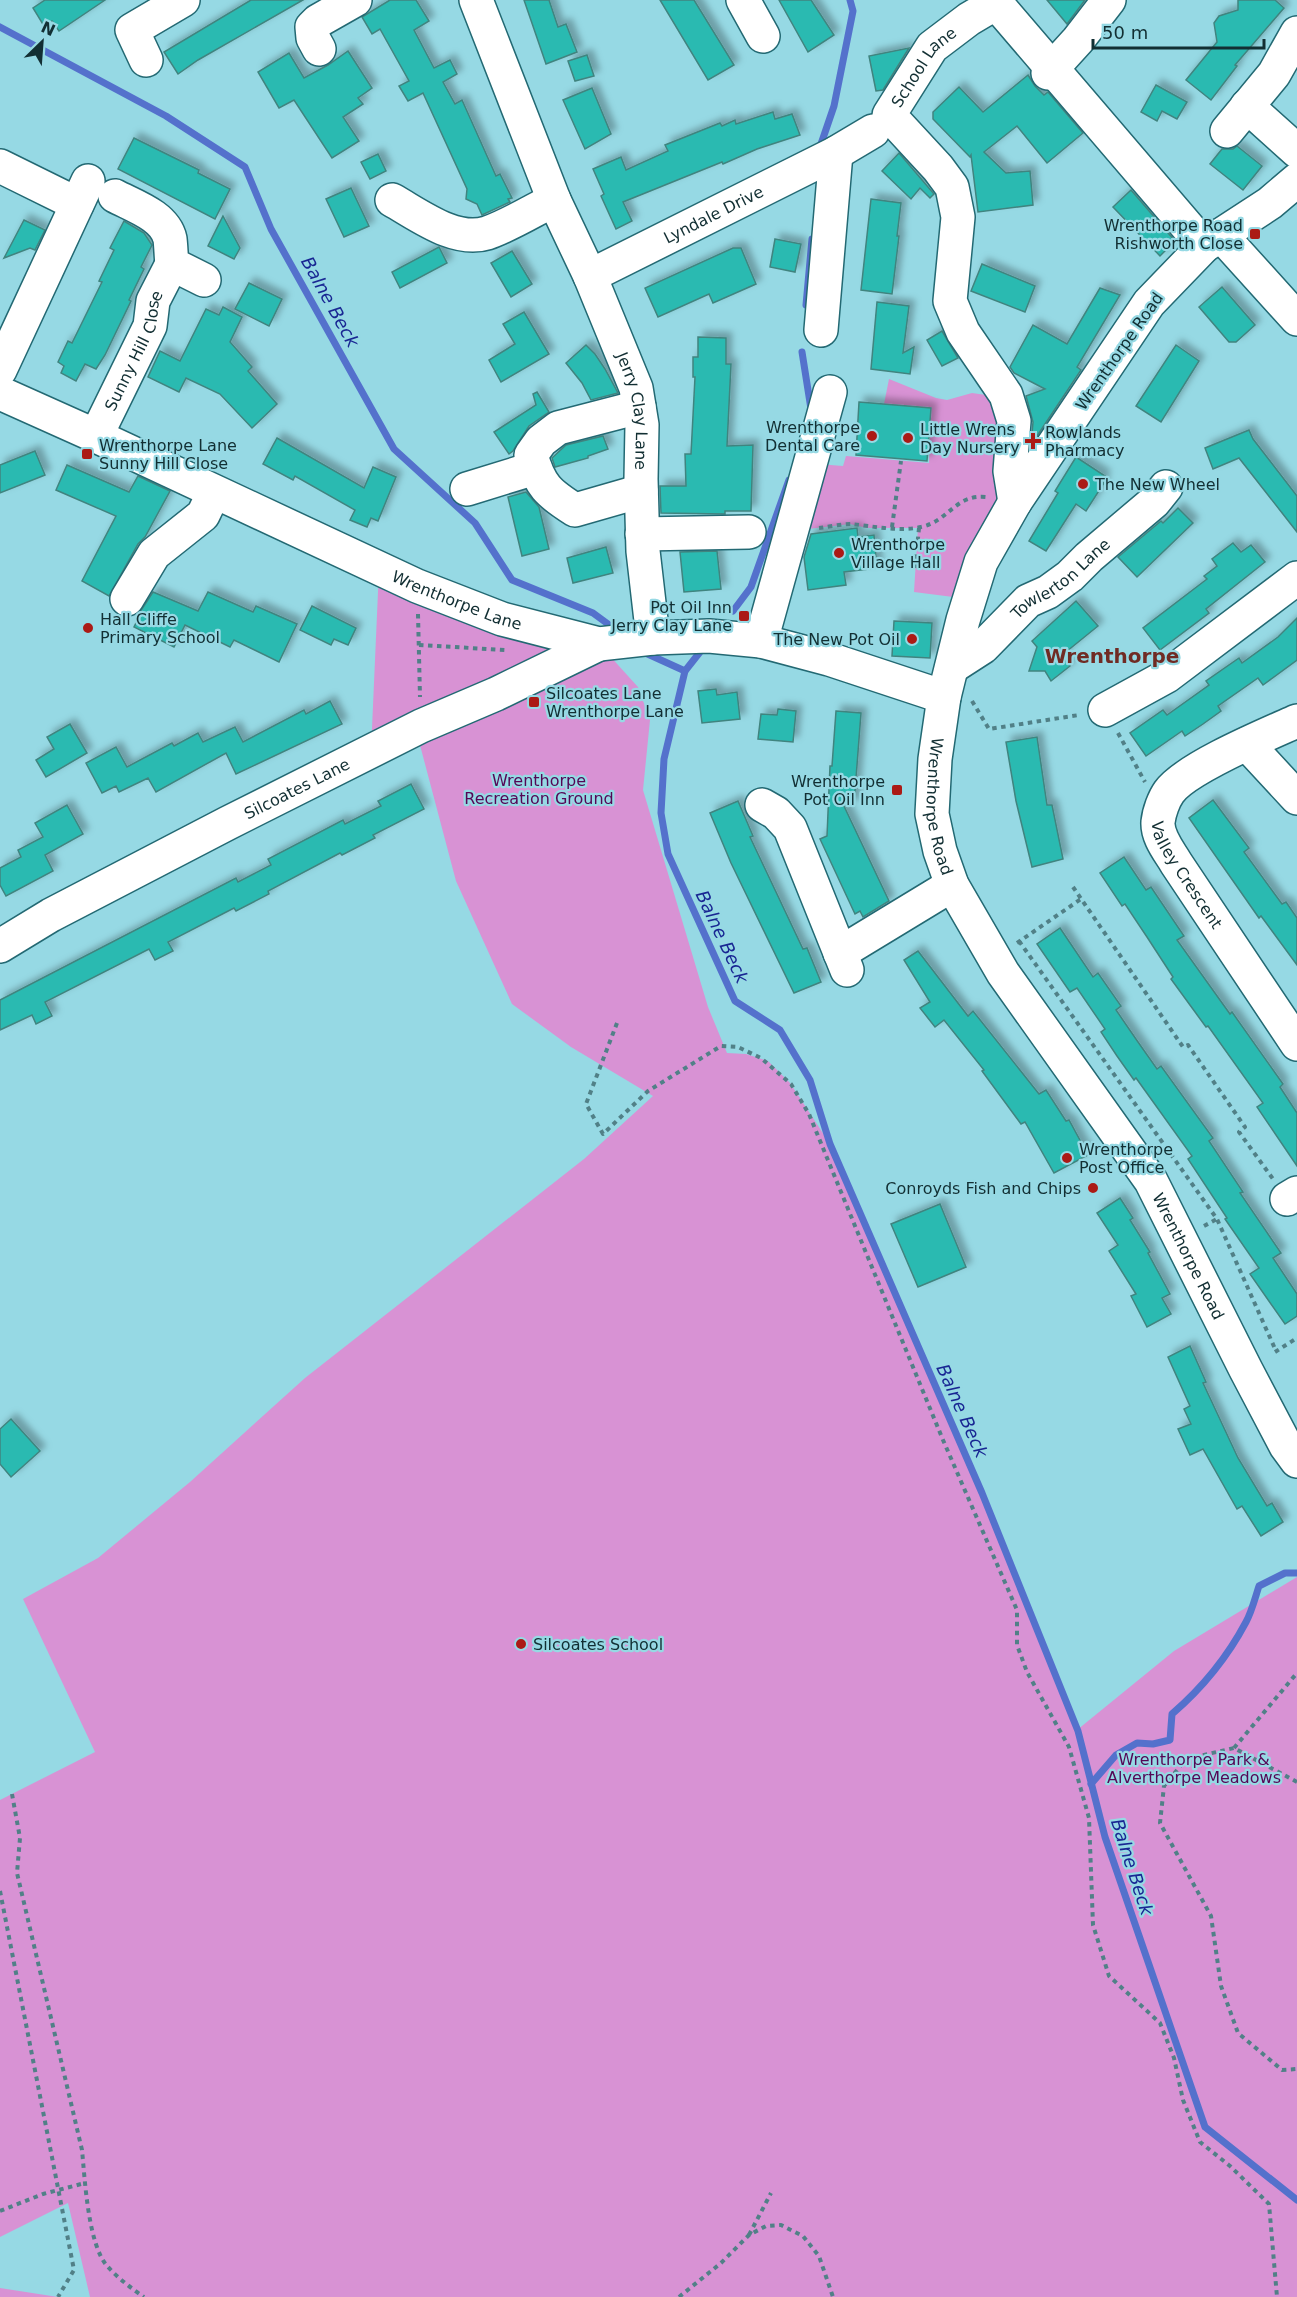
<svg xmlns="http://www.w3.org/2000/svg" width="1297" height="2297" font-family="'DejaVu Sans',sans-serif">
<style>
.green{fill:#d892d4}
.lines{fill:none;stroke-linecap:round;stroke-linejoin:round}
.stream{stroke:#5471cc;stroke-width:7}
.building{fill:#2cbab1;stroke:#40847f;stroke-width:1.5;filter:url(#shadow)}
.minor-casing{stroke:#236973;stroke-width:36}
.path{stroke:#518087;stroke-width:4;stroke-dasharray:4.5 4.5;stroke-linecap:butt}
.minor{stroke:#fff;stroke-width:33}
.poi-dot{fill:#ab1a15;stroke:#96d9e4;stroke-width:2}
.labels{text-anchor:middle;stroke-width:4.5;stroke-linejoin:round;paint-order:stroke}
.street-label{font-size:16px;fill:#122f33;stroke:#96d9e4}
.poi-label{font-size:16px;fill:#122f33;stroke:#96d9e4;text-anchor:start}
.park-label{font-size:16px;fill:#550655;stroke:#96d9e4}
.water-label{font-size:18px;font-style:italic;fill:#192793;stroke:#96d9e4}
.quarter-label{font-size:20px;font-weight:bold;fill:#702b24;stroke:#96d9e4}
</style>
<defs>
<filter id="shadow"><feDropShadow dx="5.5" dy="-5.5" stdDeviation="3" flood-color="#0004"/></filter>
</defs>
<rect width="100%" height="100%" fill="#96d9e4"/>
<!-- green -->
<g class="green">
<polygon points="889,379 936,398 947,400 972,393 986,395 1000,403 1010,471 969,599 914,592 918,528 867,528 850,524 791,531 818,464 843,466 846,456 929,463 931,408 884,404"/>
<polygon points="379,569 599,644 638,687 650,720 643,790 708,1007 727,1053 746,1054 768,1061 790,1083 830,1144 982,1493 1077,1730 1174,1651 1297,1577 1297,2297 90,2297 68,2203 0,2237 0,1800 95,1752 23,1599 98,1558 190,1482 305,1378 584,1159 653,1096 571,1047 512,1004 456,881 416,730 371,751"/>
<polygon points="0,2288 58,2297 0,2297"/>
</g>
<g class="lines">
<!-- stream -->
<g class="stream">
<polyline points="0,27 166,116 245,167 271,229 394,449 475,523 512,580 593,613 608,624"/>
<polyline points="820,147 834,106 853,11 850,0"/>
<polyline points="806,305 812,239"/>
<polyline points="802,352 811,409"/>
<polyline points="733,611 751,587 789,480"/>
<polyline points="641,651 685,671"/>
<polyline points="700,652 685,671 664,759 661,813 668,854 735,1001 780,1030 810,1080 830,1144 982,1493 1078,1731 1105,1837 1205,2127 1297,2200"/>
<path d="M1091,1784L1116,1755L1137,1743L1153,1744L1170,1740L1172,1714C1201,1689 1228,1656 1246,1622C1252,1611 1255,1598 1259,1586L1285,1573H1297"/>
</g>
</g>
<!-- building -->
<g class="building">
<polygon points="45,0 105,0 59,31 52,21 44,26 33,8"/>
<polygon points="251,0 303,0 198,60 178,74 164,52"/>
<polygon points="390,0 416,0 429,21 414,30 434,68 450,60 457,74 443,82 455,104 462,100 496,176 500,174 512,198 508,199 510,202 482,215 477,204 466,199 467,189 423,93 408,101 399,86 409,81 380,29 372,34 362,17"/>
<polygon points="524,0 549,0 558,27 566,24 577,52 546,64"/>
<polygon points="660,0 694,0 734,65 708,80"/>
<polygon points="779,0 811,0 834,35 808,52"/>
<polygon points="1047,0 1085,0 1067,24"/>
<polygon points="1238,0 1275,0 1284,8 1235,65 1237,66 1211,100 1186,80 1217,42 1214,23 1219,16 1238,10"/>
<polygon points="909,48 883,90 876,91 869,56"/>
<polygon points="348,51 372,88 358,98 363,104 343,117 359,141 332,158 294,100 279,108 258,72 289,53 304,78 328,65"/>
<polygon points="587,55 594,76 575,81 568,61"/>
<polygon points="1028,75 1035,86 1044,95 1048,92 1083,133 1047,163 1017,126 984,152 1006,173 1030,171 1033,205 978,212 971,155 970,157 933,119 933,112 959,87 983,112"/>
<polygon points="1156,85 1187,102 1177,119 1162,111 1157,121 1141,112"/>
<polygon points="592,88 611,134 585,149 563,100"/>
<polygon points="773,112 775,119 792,114 800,135 757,149 723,164 722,162 623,202 632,221 616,229 601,196 604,194 593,169 621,157 626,170 668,151 665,145 720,123 722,126 735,120 736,124"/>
<polygon points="134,138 199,170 198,173 230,189 215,219 118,169"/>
<polygon points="1237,146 1262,166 1243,190 1210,164 1222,149 1233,149"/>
<polygon points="899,153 934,194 930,198 920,188 911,199 882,171"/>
<polygon points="378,154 386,171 370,179 361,162"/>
<polygon points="351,188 369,226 344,237 326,199"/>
<polygon points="1131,190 1175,241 1160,256 1113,207"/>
<polygon points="871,199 901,203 897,236 899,236 892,294 861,290"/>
<polygon points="223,216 240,248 234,259 208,246"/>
<polygon points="24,220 45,230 35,250 30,248 4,258"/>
<polygon points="124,221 144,233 152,245 141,267 144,269 129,300 131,301 105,355 96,369 85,364 76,381 61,373 64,366 58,362 68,341 72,343 102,282 99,281 114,250 110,248"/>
<polygon points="775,239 801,244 795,272 770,267"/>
<polygon points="439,247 447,263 400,288 392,272"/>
<polygon points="733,248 741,248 756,284 713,303 709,294 658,317 645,288"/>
<polygon points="512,251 532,284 511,297 491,263"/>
<polygon points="982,264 1035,286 1025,312 971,291"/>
<polygon points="249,283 282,299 269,326 235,309"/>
<polygon points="1222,287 1255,325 1236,342 1229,342 1199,307"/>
<polygon points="1100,288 1120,295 1077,367 1081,370 1031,445 1033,422 1026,396 1045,389 1014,373 1010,367 1033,325 1067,344"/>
<polygon points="877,302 909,306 903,353 914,347 910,374 871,369"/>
<polygon points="223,307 242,317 230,342 252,367 248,371 277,404 252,428 220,394 186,378 179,392 148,377 160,351 180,361 206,309 219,315"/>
<polygon points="524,312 549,354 501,382 489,360 515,344 503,324"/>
<polygon points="942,331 958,358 942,366 927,340"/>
<polygon points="698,337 726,338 726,364 731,364 727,446 753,445 751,511 725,511 725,514 661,513 660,486 686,486 685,454 691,454 695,377 693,377 693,357 698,357"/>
<polygon points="586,345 595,354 605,369 618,393 591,400 582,383 566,363"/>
<polygon points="1176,345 1199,361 1161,422 1136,406"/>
<polygon points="537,392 549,412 529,426 513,451 509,454 494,432 536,405 533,394"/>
<polygon points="859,402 931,408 927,461 856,455"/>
<polygon points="1249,430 1253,439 1297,496 1297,532 1239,458 1213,469 1205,448"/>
<polygon points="603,436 608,449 588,456 588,458 555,467 552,458 566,445"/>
<polygon points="277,438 364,488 373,467 396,477 378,521 371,518 367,527 350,520 355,510 295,476 293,480 263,464"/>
<polygon points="35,451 45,475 0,493 0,465"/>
<polygon points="1076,457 1105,476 1101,481 1104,483 1086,511 1076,504 1046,551 1029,541 1058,493 1055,491"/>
<polygon points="67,465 129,492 138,476 170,491 145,537 138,544 109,596 82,581 116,516 56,490"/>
<polygon points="526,492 539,507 549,549 522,556 508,497"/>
<polygon points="1178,508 1193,523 1137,577 1118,557 1161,521 1163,523"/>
<polygon points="857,528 858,537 874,535 877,568 844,572 846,585 808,590 804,557 811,534"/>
<polygon points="1233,543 1241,552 1251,545 1265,562 1206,609 1209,613 1160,650 1143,628 1207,579 1204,576 1217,566 1212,559"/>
<polygon points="606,547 613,573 573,583 567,558"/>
<polygon points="717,551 721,589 684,592 680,552"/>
<polygon points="153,592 198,611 208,592 253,612 256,606 297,624 279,662 234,640 230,647 185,625 174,647 134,627 141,613 140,612"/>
<polygon points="1076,601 1098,626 1061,656 1070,666 1051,681 1045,671 1029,671 1037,647 1032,641"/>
<polygon points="312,606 356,628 348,645 334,639 331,645 300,630"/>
<polygon points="1297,618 1297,660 1263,685 1258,678 1218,706 1221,711 1203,724 1185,736 1182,731 1146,756 1130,733 1163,710 1167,715 1209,685 1206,681 1239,658 1242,663 1278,637"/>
<polygon points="894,621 932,623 930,658 892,656"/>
<polygon points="716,689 717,695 737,692 740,719 702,723 698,691"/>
<polygon points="330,701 342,724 236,774 226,753 156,792 148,778 119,792 116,786 102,793 86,763 116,747 127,767 172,743 174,746 198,733 203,742 235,727 243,742 304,710 306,714"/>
<polygon points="778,709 796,711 793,742 758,739 761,714 777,715"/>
<polygon points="836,711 861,713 854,804 843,804 889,901 863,917 860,911 855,914 820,839 827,836 830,766 832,766"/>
<polygon points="70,724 87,753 46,777 36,760 54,749 47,737"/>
<polygon points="1037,737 1047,805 1052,805 1063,859 1032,867 1016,801 1006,742"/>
<polygon points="411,784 424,809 373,835 375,838 342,855 340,853 268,891 269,894 236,911 234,908 168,942 173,951 155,960 149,949 45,1002 52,1016 36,1024 32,1015 0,1030 0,1000 236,878 238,882 271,865 268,859 343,820 345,824 381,806 378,801"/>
<polygon points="1213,800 1249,848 1244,852 1282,904 1286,902 1297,918 1297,965 1261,916 1259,918 1189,818"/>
<polygon points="738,801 753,836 750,837 803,949 807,948 821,982 794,993 731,863 710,813"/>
<polygon points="67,805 83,834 45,855 53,871 6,896 0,885 0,868 21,857 18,850 43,837 35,823"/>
<polygon points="1124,857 1146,890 1151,887 1184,936 1177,940 1230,1014 1232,1012 1283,1084 1280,1087 1297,1113 1297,1166 1257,1107 1263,1103 1208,1026 1206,1027 1171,979 1173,977 1147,937 1125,904 1122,906 1100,873"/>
<polygon points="1060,928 1093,977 1098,973 1121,1006 1116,1010 1138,1042 1157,1069 1161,1066 1213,1138 1209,1141 1243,1192 1240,1193 1281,1253 1273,1258 1297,1294 1297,1316 1285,1324 1250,1274 1259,1268 1225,1219 1227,1218 1188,1159 1192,1156 1136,1078 1134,1080 1117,1056 1101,1032 1105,1029 1077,988 1070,992 1037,944"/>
<polygon points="918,951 968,1016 973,1011 1039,1094 1046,1090 1066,1121 1069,1120 1088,1155 1054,1173 1025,1122 1021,1124 982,1071 984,1070 944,1020 935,1027 920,1008 930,1002 904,960"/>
<polygon points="1120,1198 1133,1218 1130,1220 1150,1252 1148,1253 1170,1294 1162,1298 1171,1314 1147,1327 1131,1296 1136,1294 1109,1251 1118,1245 1097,1213"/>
<polygon points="940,1204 966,1267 918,1287 891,1224"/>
<polygon points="1190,1346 1206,1382 1203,1383 1238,1458 1267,1506 1272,1503 1283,1522 1261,1536 1242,1506 1237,1509 1203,1449 1190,1455 1178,1429 1191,1424 1184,1409 1190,1406 1168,1357"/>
<polygon points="11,1419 40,1451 11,1477 0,1464 0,1429"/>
</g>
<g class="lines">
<!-- minor casing -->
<g class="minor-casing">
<g id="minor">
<path id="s1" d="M476,0L554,200L590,276L636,388L642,425L641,479L643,551L653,638"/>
<polyline points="743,0 763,36"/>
<polyline points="319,49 313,38 312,27 318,21 355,0"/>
<polyline points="146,60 132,30 183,0"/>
<polyline points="1048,73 1078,40 1109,0"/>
<polyline points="1247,106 1297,151"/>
<polyline points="1227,131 1274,74 1297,33"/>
<polyline points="0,166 77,204"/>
<path id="s2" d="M1297,180L1270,203L1204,246L1149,303L1015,502L981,562L963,620L944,697L935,759L932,814L940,851L952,885L1003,973L1151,1181L1246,1370L1286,1446L1297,1461"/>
<path d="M115,196C134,206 165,216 170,239C171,247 171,256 172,264L204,280"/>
<path d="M392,200C419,215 455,243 487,233C508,226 534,210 554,200"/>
<polyline points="1221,235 1297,319"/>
<path id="s3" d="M590,276L836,153L873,131"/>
<polyline points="821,330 836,153"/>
<polyline points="0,370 88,181"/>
<path id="s4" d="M0,393L96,436L417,586L502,619L599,644L653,638L709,636L761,641L829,659L944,697"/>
<path d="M639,407L558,428L541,441L531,455C540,486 548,493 575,510L641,491"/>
<path id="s5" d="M96,436L150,326L153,301L172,264"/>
<polyline points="467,489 535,468"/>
<path id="s6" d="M1015,502L1010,471L1014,421L1006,395L963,332L950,301L958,217L952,187L938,168L889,115L932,47L969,19L996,3L1204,246"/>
<polyline points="642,534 749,532"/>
<polyline points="127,599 154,554 203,515 214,492"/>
<polyline points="761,641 830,392"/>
<path id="s7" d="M952,667L983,647L1028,601L1048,592L1070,576L1089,557L1154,502L1166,487"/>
<polyline points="1105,710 1167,676 1297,578"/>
<path id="s8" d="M1297,721C1268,734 1186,768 1169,792C1164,799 1159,812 1158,822C1157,837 1169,851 1176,863L1297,1044"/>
<polyline points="1247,744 1297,798"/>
<polyline points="762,805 776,813 790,828 847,970"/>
<path id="s9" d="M0,946L51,915L228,823L421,726L496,694L599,644"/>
<polyline points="840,953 952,885"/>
<polyline points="1287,1199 1297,1193"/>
</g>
</g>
<!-- path -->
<g class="path">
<polyline points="892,527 901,461"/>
<path d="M819,528C829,527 841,524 851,524C872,526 900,532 921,527C949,521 955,494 986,497"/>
<polyline points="915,568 919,528"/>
<polyline points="418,614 420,697"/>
<polyline points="419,645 505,650"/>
<polyline points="972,701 989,729 1079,715"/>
<polyline points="1118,733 1145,782"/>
<polyline points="1073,887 1183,1047 1188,1045 1245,1127 1239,1132 1273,1179"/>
<polyline points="1019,941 1217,1219 1276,1351"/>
<polyline points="1017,943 1081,899"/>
<polyline points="617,1023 586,1104 603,1134 648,1091 721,1046 738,1047 761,1058 791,1084 809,1114 943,1440 1017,1610 1017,1645 1027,1672 1069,1747 1089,1818 1093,1925 1109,1976 1160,2023 1174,2058 1183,2100 1200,2142 1230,2166 1269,2204 1277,2297"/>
<polyline points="1204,1226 1217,1219"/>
<polyline points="1275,1352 1297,1338"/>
<polyline points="1234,1748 1297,1673"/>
<polyline points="1297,1782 1234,1748 1186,1759 1164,1786 1160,1823 1211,1916 1221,1986 1238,2033 1282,2070 1297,2069"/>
<path d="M12,1794L20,1838L17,1873L82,2150C85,2180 88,2246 108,2267C118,2278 132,2289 144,2297"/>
<polyline points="0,1891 74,2270 58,2297"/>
<polyline points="0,2211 43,2194 85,2183"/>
<polyline points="749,2235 771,2193"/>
<polyline points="679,2297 721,2263 749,2235 766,2226 781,2225 803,2236 819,2256 833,2297"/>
</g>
<!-- minor -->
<use href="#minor" class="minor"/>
</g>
<!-- markers -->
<g class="poi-dot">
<rect x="1249" y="228" width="12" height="12" rx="3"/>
<circle cx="872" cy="436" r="6"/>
<circle cx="908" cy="438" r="6"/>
<path d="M1030 432h6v6h6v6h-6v6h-6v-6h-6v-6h6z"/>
<rect x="81" y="448" width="12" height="12" rx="3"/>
<circle cx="1083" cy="484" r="6"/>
<circle cx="839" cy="553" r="6"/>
<rect x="738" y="610" width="12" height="12" rx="3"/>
<circle cx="88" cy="628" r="6"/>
<circle cx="912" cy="639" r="6"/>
<rect x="528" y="696" width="12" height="12" rx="3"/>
<rect x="891" y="784" width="12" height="12" rx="3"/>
<circle cx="1067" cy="1158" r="6"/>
<circle cx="1093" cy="1188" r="6"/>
<circle cx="521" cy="1644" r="6"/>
</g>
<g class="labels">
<!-- street labels -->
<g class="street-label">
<text dy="6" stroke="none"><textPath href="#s6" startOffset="489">School Lane</textPath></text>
<text dy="6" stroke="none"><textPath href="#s3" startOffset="138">Lyndale Drive</textPath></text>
<text dy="6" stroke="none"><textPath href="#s5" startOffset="94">Sunny Hill Close</textPath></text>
<text transform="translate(1119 351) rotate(-55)" y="6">Wrenthorpe Road</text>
<text dy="6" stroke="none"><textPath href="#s1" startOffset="442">Jerry Clay Lane</textPath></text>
<text dy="6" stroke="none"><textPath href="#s7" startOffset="141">Towlerton Lane</textPath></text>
<text dy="6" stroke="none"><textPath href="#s4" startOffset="502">Wrenthorpe Lane</textPath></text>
<text dy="6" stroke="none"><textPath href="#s9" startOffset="336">Silcoates Lane</textPath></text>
<text dy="6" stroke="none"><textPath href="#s2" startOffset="753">Wrenthorpe Road</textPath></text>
<text dy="6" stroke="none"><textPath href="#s8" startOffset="240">Valley Crescent</textPath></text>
<text dy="6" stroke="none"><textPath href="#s2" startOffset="1275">Wrenthorpe Road</textPath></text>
</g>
<!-- poi labels -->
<g class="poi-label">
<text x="1243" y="231" text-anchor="end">Wrenthorpe Road<tspan x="1243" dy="18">Rishworth Close</tspan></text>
<text x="860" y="433" text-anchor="end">Wrenthorpe<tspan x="860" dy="18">Dental Care</tspan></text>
<text x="920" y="435">Little Wrens<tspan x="920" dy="18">Day Nursery</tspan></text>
<text x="1045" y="438">Rowlands<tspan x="1045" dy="18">Pharmacy</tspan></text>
<text x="99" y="451">Wrenthorpe Lane<tspan x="99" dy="18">Sunny Hill Close</tspan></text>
<text x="1095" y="490">The New Wheel</text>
<text x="851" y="550">Wrenthorpe<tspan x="851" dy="18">Village Hall</tspan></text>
<text x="732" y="613" text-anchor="end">Pot Oil Inn<tspan x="732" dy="18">Jerry Clay Lane</tspan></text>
<text x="100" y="625">Hall Cliffe<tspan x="100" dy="18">Primary School</tspan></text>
<text x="900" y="645" text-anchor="end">The New Pot Oil</text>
<text x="546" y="699">Silcoates Lane<tspan x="546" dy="18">Wrenthorpe Lane</tspan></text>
<text x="885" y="787" text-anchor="end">Wrenthorpe<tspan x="885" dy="18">Pot Oil Inn</tspan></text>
<text x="1079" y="1155">Wrenthorpe<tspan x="1079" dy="18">Post Office</tspan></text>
<text x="1081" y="1194" text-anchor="end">Conroyds Fish and Chips</text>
<text x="533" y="1650">Silcoates School</text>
</g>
<!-- park labels -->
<g class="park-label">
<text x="539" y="786">Wrenthorpe<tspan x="539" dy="18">Recreation Ground</tspan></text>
<text x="1194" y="1765">Wrenthorpe Park &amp;<tspan x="1194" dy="18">Alverthorpe Meadows</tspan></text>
</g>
<!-- water labels -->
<g class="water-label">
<text transform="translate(330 302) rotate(61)" y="6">Balne Beck</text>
<text transform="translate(722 937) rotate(65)" y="6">Balne Beck</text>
<text transform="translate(962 1411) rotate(66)" y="6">Balne Beck</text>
<text transform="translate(1132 1867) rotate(72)" y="6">Balne Beck</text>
</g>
<!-- quarter labels -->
<g class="quarter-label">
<text x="1112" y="663">Wrenthorpe</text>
</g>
</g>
<!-- north arrow -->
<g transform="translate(42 42) rotate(25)" stroke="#96d9e4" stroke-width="4.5" paint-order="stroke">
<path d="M0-4.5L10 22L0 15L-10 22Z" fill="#122f33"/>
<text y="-9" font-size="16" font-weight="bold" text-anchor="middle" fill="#122f33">N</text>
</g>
<!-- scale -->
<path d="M1093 39v9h171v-9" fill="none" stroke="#122f33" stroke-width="3"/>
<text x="1102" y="39" font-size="18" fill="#122f33" stroke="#96d9e4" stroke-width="4.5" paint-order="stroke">50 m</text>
</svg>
